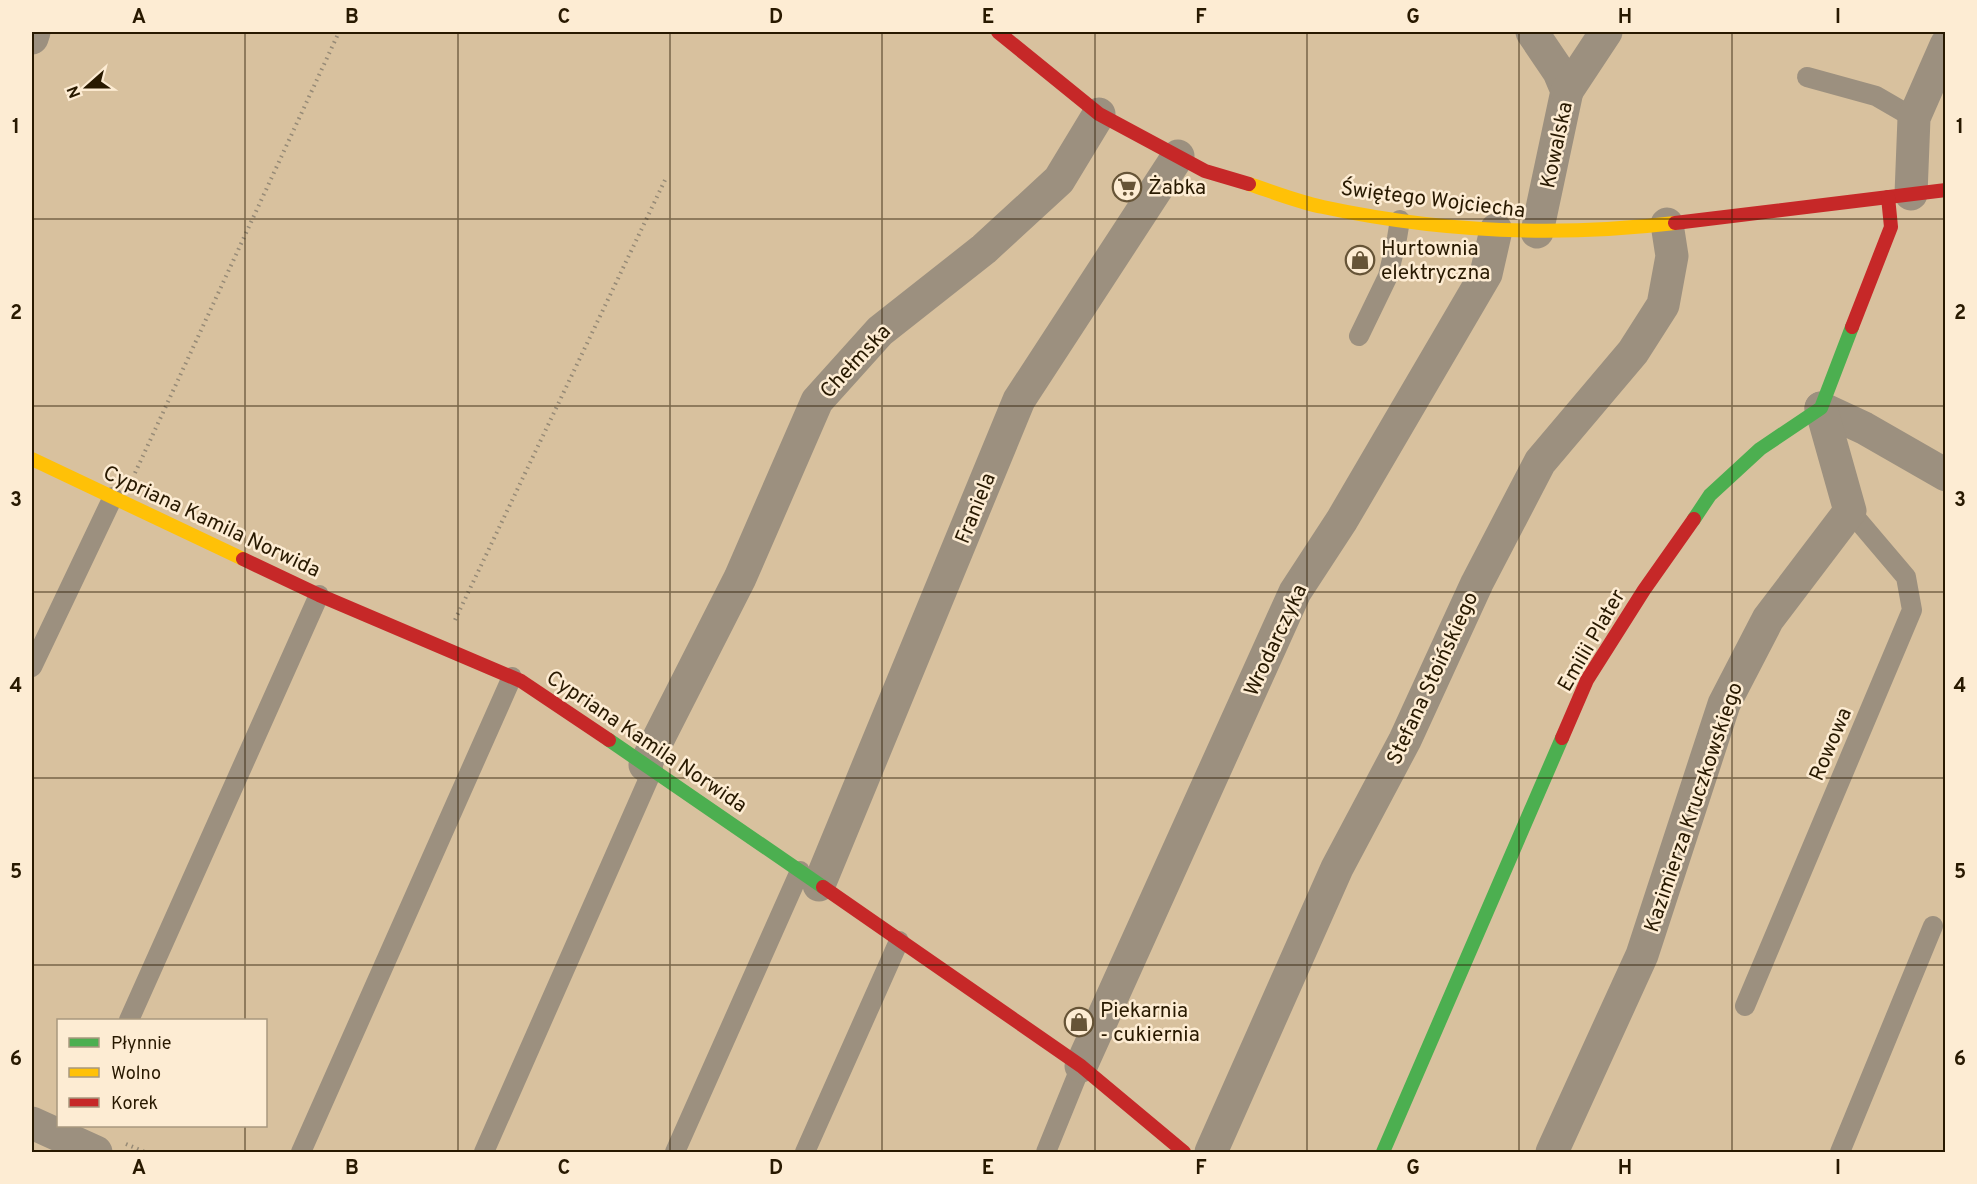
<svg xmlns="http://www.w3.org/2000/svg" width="1977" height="1184" font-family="Overpass,sans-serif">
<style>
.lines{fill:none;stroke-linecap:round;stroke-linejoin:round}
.path{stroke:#968a76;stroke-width:4;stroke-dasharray:1.5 4.5;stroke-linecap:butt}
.lane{stroke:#9c907f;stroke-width:20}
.street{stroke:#9c907f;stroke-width:33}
.fast{stroke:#4caf50;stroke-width:14}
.slow{stroke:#ffc107;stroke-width:14}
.jam{stroke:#c62828;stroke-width:14}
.grid{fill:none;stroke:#281900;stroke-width:1.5;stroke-opacity:0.55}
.labels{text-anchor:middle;stroke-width:5;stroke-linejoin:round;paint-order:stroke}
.street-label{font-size:21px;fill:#281900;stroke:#fdecd3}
.poi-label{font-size:21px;fill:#281900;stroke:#fdecd3;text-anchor:start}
.neatline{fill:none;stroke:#281900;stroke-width:2}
.grid-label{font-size:20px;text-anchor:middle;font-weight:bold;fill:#281900}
</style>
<rect width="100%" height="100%" fill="#d8c19e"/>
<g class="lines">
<!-- path -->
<g class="path">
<polyline points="135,473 339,32"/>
<polyline points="455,620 665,180"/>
<polyline points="126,1144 145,1152"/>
</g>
<!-- lane -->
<g class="lane">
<polyline points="1807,77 1876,96 1914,118"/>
<polyline points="1359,336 1388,276 1397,238 1400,220"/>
<polyline points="32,667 113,497"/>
<polyline points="1745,1006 1912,610 1906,577 1850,511"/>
<polyline points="129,1020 319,595"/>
<polyline points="301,1152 512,677"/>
<polyline points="484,1152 653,769"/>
<polyline points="675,1152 800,871"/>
<polyline points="805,1152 899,941"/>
<polyline points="1046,1152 1081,1066"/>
<polyline points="1840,1152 1933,926"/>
</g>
<!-- street -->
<g class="street">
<polyline points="1532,32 1559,72 1567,91 1537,232"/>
<polyline points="32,38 34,32"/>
<polyline points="1567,91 1606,32"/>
<polyline points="1911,194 1914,118 1946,45"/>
<polyline points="1821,408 1864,428 1946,475"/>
<polyline points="645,765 740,578 817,401 880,331 984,249 1059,180 1099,114"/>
<polyline points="819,885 1019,400 1178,156"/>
<polyline points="1081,1066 1295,592 1342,520 1486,274 1496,230"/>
<polyline points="32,1123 96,1152"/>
<polyline points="1211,1152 1337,868 1405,740 1477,583 1540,462 1633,352 1663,305 1672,256 1667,224"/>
<polyline points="1552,1152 1642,955 1724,704 1768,619 1850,511 1821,408"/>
</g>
<!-- fast -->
<g class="fast">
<polyline points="1694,519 1710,495 1760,449 1821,408 1852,327"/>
<polyline points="609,740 823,887"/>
<polyline points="1383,1152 1562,738"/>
</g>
<!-- slow -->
<g class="slow">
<path d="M1249,184C1273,192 1298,202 1323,207C1439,232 1558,237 1675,223"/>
<polyline points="32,459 243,559"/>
</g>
<!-- jam -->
<g class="jam">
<polyline points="998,32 1099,114 1205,171 1249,184"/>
<polyline points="1675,223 1946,190"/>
<polyline points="1852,327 1891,227 1888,197"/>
<polyline points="243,559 319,595 521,681 609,740"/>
<polyline points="1562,738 1587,680 1644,590 1694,519"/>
<polyline points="823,887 1081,1066 1184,1152"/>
</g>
</g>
<!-- grid -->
<path class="grid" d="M245,32V1020M458,32V1152M670,32V1152M882,32V1152M1095,32V1152M1307,32V1152M1519,32V1152M1732,32V1152M32,219H1946M32,406H1946M32,592H1946M32,778H1946M32,965H1946M245,1126V1152"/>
<!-- icons -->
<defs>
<g id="supermarket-ring" transform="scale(1.5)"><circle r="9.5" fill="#fdecd3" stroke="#665437" stroke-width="1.5"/><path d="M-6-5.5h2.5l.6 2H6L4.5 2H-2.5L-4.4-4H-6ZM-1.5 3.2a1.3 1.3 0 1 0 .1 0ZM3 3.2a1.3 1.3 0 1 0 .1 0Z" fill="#665437"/></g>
<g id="shop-ring" transform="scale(1.5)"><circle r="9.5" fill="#fdecd3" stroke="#665437" stroke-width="1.5"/><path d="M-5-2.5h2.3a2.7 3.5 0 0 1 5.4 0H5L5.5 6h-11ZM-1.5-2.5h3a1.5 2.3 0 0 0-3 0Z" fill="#665437"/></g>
</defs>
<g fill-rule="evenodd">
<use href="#supermarket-ring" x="1127" y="187"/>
<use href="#shop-ring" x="1360" y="260"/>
<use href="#shop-ring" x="1079" y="1022"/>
</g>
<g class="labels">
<!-- street labels -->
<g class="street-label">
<text transform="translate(1556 145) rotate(-78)" y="7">Kowalska</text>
<text transform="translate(1433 199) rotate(7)" y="7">Świętego Wojciecha</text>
<text transform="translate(855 361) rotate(-47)" y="7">Chełmska</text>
<text transform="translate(975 508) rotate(-68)" y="7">Franiela</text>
<text transform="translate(212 521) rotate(25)" y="7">Cypriana Kamila Norwida</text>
<text transform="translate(1275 640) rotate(-65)" y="7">Wrodarczyka</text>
<text transform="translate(1591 640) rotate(-60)" y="7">Emilii Plater</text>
<text transform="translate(1432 678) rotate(-65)" y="7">Stefana Stoińskiego</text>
<text transform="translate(647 741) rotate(34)" y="7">Cypriana Kamila Norwida</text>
<text transform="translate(1830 744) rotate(-67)" y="7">Rowowa</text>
<text transform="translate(1693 807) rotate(-71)" y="7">Kazimierza Kruczkowskiego</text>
</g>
<!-- poi labels -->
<g class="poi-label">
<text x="1148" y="194">Żabka</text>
<text x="1381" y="255">Hurtownia<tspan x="1381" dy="24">elektryczna</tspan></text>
<text x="1100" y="1017">Piekarnia<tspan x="1100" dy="24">- cukiernia</tspan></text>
</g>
</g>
<!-- border -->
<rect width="1977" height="1184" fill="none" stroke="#fdecd3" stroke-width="66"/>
<!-- legend -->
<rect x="57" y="1019" width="210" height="108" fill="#fdecd3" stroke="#a8987f" stroke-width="1.5"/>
<rect x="69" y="1038" width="30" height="9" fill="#4caf50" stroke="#a8987f" stroke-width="1.5"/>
<text x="111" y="1049" font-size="18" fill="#281900">Płynnie</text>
<rect x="69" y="1068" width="30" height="9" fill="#ffc107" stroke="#a8987f" stroke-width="1.5"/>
<text x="111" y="1079" font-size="18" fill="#281900">Wolno</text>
<rect x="69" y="1098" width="30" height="9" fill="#c62828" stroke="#a8987f" stroke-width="1.5"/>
<text x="111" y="1109" font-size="18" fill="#281900">Korek</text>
<!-- north arrow -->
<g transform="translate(87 87) rotate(249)" stroke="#fdecd3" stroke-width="4.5" paint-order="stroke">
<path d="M0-4.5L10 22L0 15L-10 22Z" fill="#281900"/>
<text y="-9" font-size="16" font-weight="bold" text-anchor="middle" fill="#281900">N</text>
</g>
<rect x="33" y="33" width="1911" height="1118" class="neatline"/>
<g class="grid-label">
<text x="139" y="23">A</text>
<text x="352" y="23">B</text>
<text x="564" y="23">C</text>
<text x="776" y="23">D</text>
<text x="988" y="23">E</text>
<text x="1201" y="23">F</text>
<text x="1413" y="23">G</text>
<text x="1625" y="23">H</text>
<text x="1838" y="23">I</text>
<text x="16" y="133">1</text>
<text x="1960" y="133">1</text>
<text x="16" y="319">2</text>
<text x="1960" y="319">2</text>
<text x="16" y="506">3</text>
<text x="1960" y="506">3</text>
<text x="16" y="692">4</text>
<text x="1960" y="692">4</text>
<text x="16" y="878">5</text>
<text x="1960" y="878">5</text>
<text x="16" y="1065">6</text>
<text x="1960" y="1065">6</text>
<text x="139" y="1174">A</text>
<text x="352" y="1174">B</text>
<text x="564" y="1174">C</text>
<text x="776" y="1174">D</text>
<text x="988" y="1174">E</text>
<text x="1201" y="1174">F</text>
<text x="1413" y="1174">G</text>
<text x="1625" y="1174">H</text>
<text x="1838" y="1174">I</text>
</g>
</svg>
